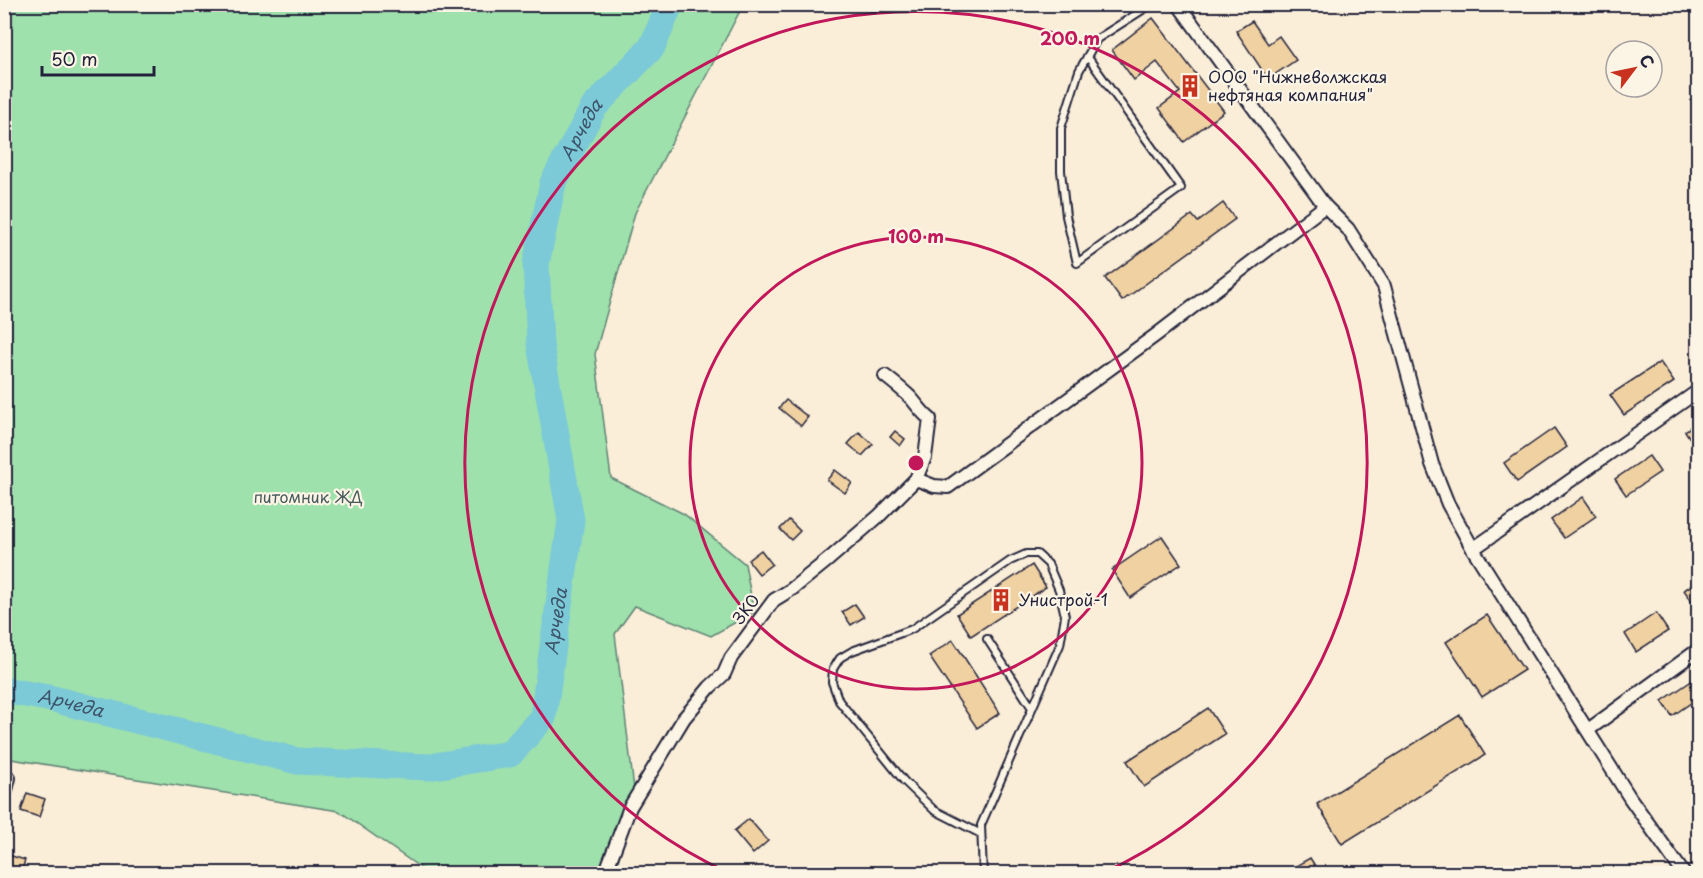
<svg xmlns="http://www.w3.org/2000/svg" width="1703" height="878" font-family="'Playpen Sans',sans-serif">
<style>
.green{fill:#9ee1ac;stroke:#608274;stroke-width:1.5}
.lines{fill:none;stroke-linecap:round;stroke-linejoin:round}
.river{stroke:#7bc9d8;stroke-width:27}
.building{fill:#f0d1a2;stroke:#22223b;stroke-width:1.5}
.service-casing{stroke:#22223b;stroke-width:10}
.minor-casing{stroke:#22223b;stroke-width:16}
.service{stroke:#fcf5e5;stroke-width:6}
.minor{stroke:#fcf5e5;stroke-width:12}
.ring{fill:none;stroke:#c2185b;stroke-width:3}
.labels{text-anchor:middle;stroke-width:4.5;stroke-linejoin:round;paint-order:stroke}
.poi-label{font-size:16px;fill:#22223b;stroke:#fcf5e5;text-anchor:start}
.park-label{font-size:16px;fill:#475b5d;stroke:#fcf5e5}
.street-label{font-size:16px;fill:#22223b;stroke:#fcf5e5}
.water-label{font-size:18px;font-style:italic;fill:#3d546a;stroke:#fcf5e5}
.centre{fill:#c2185b;stroke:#fcf5e5;stroke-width:3}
.ring-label{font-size:18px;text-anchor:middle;font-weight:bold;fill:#c2185b;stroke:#fcf5e5;stroke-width:4.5;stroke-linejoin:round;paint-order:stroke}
</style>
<rect width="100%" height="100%" fill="#faeed8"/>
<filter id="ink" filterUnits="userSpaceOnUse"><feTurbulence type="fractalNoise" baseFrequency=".0167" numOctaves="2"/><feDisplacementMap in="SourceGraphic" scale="12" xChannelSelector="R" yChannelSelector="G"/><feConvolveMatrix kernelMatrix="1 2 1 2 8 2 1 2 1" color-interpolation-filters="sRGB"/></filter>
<g filter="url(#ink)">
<!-- green -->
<polygon class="green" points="4,5 743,5 635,213 595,354 611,478 684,514 745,564 754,612 711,636 635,606 615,634 635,797 615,873 428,873 339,811 5,758"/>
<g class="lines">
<!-- river -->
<path class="river" id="s1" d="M4,690L53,699L297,761L428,767L510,754L543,717L571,520L540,344L536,264L553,183L594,107L652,47L670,4"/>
</g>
<!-- building -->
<g class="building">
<polygon points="1153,18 1224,111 1184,142 1159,108 1180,92 1157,62 1134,80 1112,50"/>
<polygon points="1252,21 1268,44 1279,36 1296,60 1268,79 1236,31"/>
<polygon points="1223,203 1235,219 1122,301 1105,278 1192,215 1198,222"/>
<polygon points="1660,362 1674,382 1624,415 1610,395"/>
<polygon points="786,400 808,417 801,426 779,408"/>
<polygon points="1698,422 1698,448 1697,449 1685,431"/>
<polygon points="1554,428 1567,447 1517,482 1504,463"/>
<polygon points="895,431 905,439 900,446 890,437"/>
<polygon points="859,432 873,444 862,456 848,444"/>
<polygon points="1649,456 1660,472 1626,495 1615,479"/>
<polygon points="835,470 852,483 845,493 827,480"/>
<polygon points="1583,497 1596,516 1564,538 1551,520"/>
<polygon points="789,520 800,531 791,540 780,529"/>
<polygon points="1162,536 1181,564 1130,598 1112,570"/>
<polygon points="761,550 772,564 759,574 748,560"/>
<polygon points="1032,565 1046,587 971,636 957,614"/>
<polygon points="1698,581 1698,608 1697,609 1684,590"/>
<polygon points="855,604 864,617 851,625 842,612"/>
<polygon points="1656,613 1668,631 1636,652 1625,634"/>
<polygon points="1487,615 1524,670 1482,697 1446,642"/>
<polygon points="953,640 1000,713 977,728 929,656"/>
<polygon points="1696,678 1698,682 1698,698 1672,716 1662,701"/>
<polygon points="1208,708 1225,734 1144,787 1127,761"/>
<polygon points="1460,715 1485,755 1342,844 1317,804"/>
<polygon points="27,793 45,799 39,817 21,811"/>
<polygon points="749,819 768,841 753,854 734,831"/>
<polygon points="5,854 25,860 21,874 4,872"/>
<polygon points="1310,858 1317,869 1311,874 1301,874 1296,866"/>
</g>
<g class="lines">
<!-- service casing -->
<g class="service-casing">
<g id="service">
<polyline points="1087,56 1181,188 1077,263 1066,216 1061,171 1061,128 1079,71 1097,39 1152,4"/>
<polyline points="987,639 1032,708"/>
<polyline points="981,834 934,810 904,781 839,701 832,682 833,669 840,658 852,651 912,629 1010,561 1026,554 1037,554 1048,564 1059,590 1065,616 1060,645 981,825 983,874"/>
</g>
</g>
<!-- minor casing -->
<g class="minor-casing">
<g id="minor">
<polyline points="1178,4 1325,206 1348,229 1384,286 1432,464 1448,504 1473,549 1630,798 1684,874"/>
<polyline points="916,479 934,486 948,487 1156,335 1325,206"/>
<polyline points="1473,549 1698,391"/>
<polyline points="1588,730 1698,650"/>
<polyline points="4,798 9,778"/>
<path d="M605,874L630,807L684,718L710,687L724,674L731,658L774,600L792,589L829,559L880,515L916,479L925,457L930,419C922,413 918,406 911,398C903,390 894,383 885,376"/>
</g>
</g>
<!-- service -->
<use href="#service" class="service"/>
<!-- minor -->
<use href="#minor" class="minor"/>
</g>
</g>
<!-- distance rings -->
<g class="ring">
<circle cx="916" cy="463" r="226"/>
<path d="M729 873A451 451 0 1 1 1103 873"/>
</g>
<!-- icons -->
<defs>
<g id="building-bare" transform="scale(1.8)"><path d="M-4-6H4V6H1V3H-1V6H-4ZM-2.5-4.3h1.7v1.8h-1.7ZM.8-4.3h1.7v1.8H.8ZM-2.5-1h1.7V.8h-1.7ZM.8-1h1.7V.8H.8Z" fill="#c8321e" stroke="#fcf5e5" stroke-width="2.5" paint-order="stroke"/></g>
</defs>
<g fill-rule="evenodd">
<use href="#building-bare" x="1190" y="86"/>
<use href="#building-bare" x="1001" y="600"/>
</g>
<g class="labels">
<!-- poi labels -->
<g class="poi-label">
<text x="1208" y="83">ООО "Нижневолжская<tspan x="1208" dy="18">нефтяная компания"</tspan></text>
<text x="1019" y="606">Унистрой-1</text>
</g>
<!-- park labels -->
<g class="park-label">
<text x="308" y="503">питомник ЖД</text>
</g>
<!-- street labels -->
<g class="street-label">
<text transform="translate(746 609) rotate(-53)" y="6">ЗКО</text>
</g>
<!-- water labels -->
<g class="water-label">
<text dy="6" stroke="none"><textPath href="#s1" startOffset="1166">Арчеда</textPath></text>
<text dy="6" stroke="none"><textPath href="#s1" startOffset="662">Арчеда</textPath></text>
<text dy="6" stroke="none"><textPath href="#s1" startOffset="68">Арчеда</textPath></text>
</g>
</g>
<circle cx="916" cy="463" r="9" class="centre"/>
<g class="ring-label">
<text x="1070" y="45">200 m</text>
<text x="916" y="243">100 m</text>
</g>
<!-- margin -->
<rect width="1703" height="878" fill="none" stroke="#fcf5e5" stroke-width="24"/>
<rect x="12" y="12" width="1679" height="854" fill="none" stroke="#22223b" stroke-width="2" filter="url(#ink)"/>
<!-- north arrow -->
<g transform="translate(1634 69) rotate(58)"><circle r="28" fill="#fcf5e5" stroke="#a5a1a1" stroke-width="1.5"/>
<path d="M0-4.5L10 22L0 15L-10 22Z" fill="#c8321e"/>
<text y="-9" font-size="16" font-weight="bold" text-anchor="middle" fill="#22223b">С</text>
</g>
<!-- scale -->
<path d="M42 66v9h112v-9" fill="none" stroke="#22223b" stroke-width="3"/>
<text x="51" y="66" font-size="18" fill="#22223b" stroke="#fcf5e5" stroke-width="4.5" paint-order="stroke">50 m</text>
</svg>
